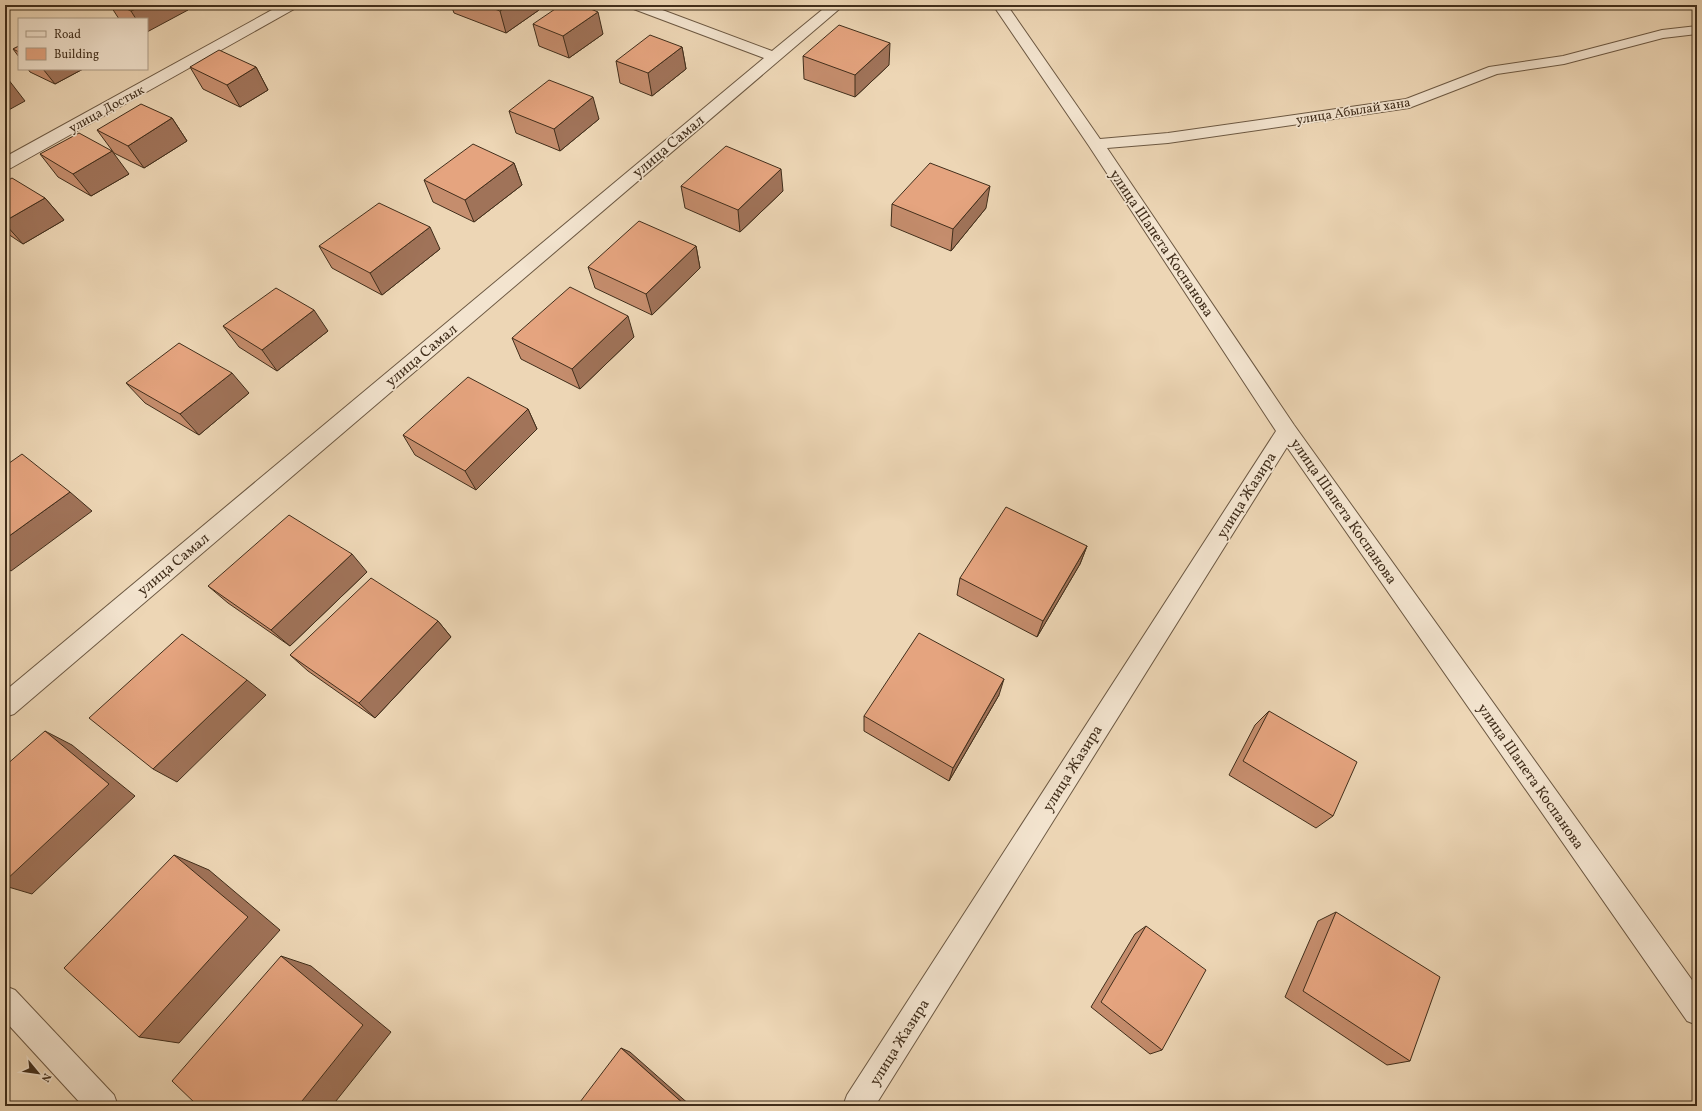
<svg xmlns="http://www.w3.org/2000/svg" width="1702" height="1111" font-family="Vollkorn,serif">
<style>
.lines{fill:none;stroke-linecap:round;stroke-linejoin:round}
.minor-casing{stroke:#6c5842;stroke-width:2}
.minor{fill:#f3e4cf;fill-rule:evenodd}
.wall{fill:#c58d6d;stroke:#412e1b}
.shaded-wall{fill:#a07359;stroke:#412e1b}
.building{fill:#e5a47f;stroke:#412e1b}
.labels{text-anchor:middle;stroke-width:3.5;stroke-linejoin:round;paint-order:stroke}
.far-street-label{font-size:13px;fill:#412e1b;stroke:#f3e4cf}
.street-label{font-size:15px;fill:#412e1b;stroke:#f3e4cf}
</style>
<rect width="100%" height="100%" fill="#edd6b5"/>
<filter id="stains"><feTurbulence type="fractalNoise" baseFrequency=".005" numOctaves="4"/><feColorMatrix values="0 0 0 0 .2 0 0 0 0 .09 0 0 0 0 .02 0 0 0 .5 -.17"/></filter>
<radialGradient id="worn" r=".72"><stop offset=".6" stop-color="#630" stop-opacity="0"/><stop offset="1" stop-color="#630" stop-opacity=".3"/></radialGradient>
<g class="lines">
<!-- minor casing -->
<g class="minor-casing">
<g id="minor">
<polygon points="281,5 298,5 296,8 11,168 5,169 5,157"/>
<polygon points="629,5 649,5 772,51 828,5 844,5 14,714 5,717 5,691 764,58 631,8"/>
<polygon points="993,5 1007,5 1100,139 1168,133 1406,99 1489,67 1563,56 1662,30 1697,26 1697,34 1663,38 1564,64 1497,74 1409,108 1168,143 1107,148 1294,425 1697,987 1697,1025 1687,1021 1287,447 875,1106 843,1106 847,1095 1276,431 1089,146"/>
<polygon points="5,986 15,990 114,1095 118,1106 83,1106 5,1021"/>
</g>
</g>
<!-- minor -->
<use href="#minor" class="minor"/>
</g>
<!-- wall -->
<g class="wall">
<polygon points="110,5 186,5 188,10 147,19 119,19"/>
<polygon points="451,5 537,5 539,10 506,33 454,13"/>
<polygon points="533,24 603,34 569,58 539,46"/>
<polygon points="19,46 19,57 13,49"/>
<polygon points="682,47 686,69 652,96 620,83 616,61"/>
<polygon points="803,56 889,65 855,97 804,79"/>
<polygon points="190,67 256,67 268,90 240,107 203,89"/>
<polygon points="28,69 83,69 55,84 30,72"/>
<polygon points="509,111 599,119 560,151 516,133"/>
<polygon points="172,118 187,141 144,168 114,153 97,130"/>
<polygon points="40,154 129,174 91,196 58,177"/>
<polygon points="514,163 522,185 474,222 433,202 424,180"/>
<polygon points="5,182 45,198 64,220 23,244 5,232"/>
<polygon points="681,186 783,191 740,232 685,208"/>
<polygon points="892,204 986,208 951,251 891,226"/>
<polygon points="319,246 440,249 382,295 332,268"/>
<polygon points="696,246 700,268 652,315 595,288 588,267"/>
<polygon points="223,326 328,331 277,371 239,347"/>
<polygon points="634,337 580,389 521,359 512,338"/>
<polygon points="126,383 249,393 199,435 145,403"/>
<polygon points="528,409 537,429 476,490 415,455 403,435"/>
<polygon points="1087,546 1080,564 1037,637 957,595 960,578"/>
<polygon points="367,572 290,646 228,603 208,586"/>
<polygon points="438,621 451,637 375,718 308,671 290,655"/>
<polygon points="999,695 949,781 864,731 864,716"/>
<polygon points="1269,711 1333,816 1316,828 1229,775 1255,725"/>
<polygon points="1336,912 1410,1061 1387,1065 1285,997 1318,921"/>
<polygon points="1146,926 1162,1050 1150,1054 1091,1007 1135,934"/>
</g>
<!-- shaded-wall -->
<g class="shaded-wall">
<polygon points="143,5 186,5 188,10 147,32 147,19 136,19 131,11"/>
<polygon points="508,5 537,5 539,10 506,33 500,11"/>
<polygon points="598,12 603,34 569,58 563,36"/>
<polygon points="890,43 889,65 855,97 855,75"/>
<polygon points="682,47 686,69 652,96 648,73"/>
<polygon points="256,67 268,90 240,107 227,85"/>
<polygon points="43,69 83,69 55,84"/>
<polygon points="8,79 25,101 5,112 5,80"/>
<polygon points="593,97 599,119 560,151 554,129"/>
<polygon points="172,118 187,141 144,168 128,146"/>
<polygon points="112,151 129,174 91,196 73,174"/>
<polygon points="514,163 522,185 474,222 465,200"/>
<polygon points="781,169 783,191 740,232 738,210"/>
<polygon points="990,186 986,208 951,251 953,229"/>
<polygon points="45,198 64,220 23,244 5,224 5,221"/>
<polygon points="430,227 440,249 382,295 370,273"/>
<polygon points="696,246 700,268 652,315 646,294"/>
<polygon points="314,310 328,331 277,371 262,350"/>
<polygon points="628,316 634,337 580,389 572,369"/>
<polygon points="232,373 249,393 199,435 180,414"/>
<polygon points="528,409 537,429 476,490 465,471"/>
<polygon points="70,492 92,511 11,571 5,567 5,539"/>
<polygon points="1087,546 1080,564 1037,637 1043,621"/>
<polygon points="352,554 367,572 290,646 271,630"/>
<polygon points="438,621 451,637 375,718 359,703"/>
<polygon points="1004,679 999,695 949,781 953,768"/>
<polygon points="247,680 266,695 177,782 153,769"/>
<polygon points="45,731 72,745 135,796 32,894 5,886 5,881"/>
<polygon points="174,855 209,870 280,930 179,1043 139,1037"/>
<polygon points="281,956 311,966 391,1032 332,1106 298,1106"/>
<polygon points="621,1048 630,1052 691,1106 686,1106"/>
</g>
<!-- building -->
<g class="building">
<polygon points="118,5 143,5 131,11"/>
<polygon points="484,5 508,5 500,11"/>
<polygon points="561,5 581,5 598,12 563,36 533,24"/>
<polygon points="839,25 890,43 855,75 803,56"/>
<polygon points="650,35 682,47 648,73 616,61"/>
<polygon points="19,46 19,52 13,49"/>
<polygon points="219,50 256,67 227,85 190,67"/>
<polygon points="549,80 593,97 554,129 509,111"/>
<polygon points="141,104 172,118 128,146 97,130"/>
<polygon points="79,133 112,151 73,174 40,154"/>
<polygon points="473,144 514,163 465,200 424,180"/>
<polygon points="726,146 781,169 738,210 681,186"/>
<polygon points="930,163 990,186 953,229 892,204"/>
<polygon points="12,178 45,198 5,221 5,182"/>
<polygon points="379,203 430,227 370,273 319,246"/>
<polygon points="639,221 696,246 646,294 588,267"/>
<polygon points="570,287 628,316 572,369 512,338"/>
<polygon points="276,288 314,310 262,350 223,326"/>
<polygon points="179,343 232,373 180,414 126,383"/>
<polygon points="468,377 528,409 465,471 403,435"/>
<polygon points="22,454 70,492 5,539 5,466"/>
<polygon points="1006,507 1087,546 1043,621 960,578"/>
<polygon points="289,515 352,554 271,630 208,586"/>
<polygon points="371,578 438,621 359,703 290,655"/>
<polygon points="919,633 1004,679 953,768 864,716"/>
<polygon points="182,634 247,680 153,769 89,718"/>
<polygon points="1269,711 1357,762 1333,816 1243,761"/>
<polygon points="45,731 109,784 5,881 5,766"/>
<polygon points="174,855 248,917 139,1037 64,968"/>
<polygon points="1336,912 1440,977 1410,1061 1303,991"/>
<polygon points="1146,926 1206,970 1162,1050 1101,1002"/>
<polygon points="281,956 363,1025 298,1106 198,1106 172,1081"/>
<polygon points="621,1048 686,1106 577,1106"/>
</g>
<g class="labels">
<!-- far-street labels -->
<g class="far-street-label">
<text transform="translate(106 108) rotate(-29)" y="5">улица Достык</text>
<text transform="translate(1353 110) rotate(-9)" y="5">улица Абылай хана</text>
</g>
<!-- street labels -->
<g class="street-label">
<text transform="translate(668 146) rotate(-40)" y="5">улица Самал</text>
<text transform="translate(1162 243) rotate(56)" y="5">улица Шапета Коспанова</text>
<text transform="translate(421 355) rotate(-40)" y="5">улица Самал</text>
<text transform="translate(1246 495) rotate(-58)" y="5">улица Жазира</text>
<text transform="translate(1344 511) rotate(55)" y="5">улица Шапета Коспанова</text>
<text transform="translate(173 564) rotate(-40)" y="5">улица Самал</text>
<text transform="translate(1072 768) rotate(-58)" y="5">улица Жазира</text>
<text transform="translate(1531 776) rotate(55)" y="5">улица Шапета Коспанова</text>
<text transform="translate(899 1042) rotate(-58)" y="5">улица Жазира</text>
</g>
</g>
<!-- margin -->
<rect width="1702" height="1111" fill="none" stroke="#edd6b5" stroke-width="20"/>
<rect x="6" y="6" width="1690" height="1099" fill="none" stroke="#412e1b" stroke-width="2"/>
<rect x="10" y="10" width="1682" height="1091" fill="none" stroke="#412e1b"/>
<!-- legend -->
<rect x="18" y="18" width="130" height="52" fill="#f3e4cf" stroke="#ac9b87"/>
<rect x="26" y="31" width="20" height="6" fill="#f3e4cf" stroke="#ac9b87"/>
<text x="54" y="38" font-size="12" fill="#412e1b">Road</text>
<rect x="26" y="48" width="20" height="12" fill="#e5a47f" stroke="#ac9b87"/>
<text x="54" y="58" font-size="12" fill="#412e1b">Building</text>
<!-- north arrow -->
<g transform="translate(38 1073) rotate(119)" stroke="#f3e4cf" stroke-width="3" paint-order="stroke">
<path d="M0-3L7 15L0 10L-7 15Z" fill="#412e1b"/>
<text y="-6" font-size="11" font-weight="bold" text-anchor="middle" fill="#412e1b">N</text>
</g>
<rect width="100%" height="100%" filter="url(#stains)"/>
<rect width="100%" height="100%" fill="url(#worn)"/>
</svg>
